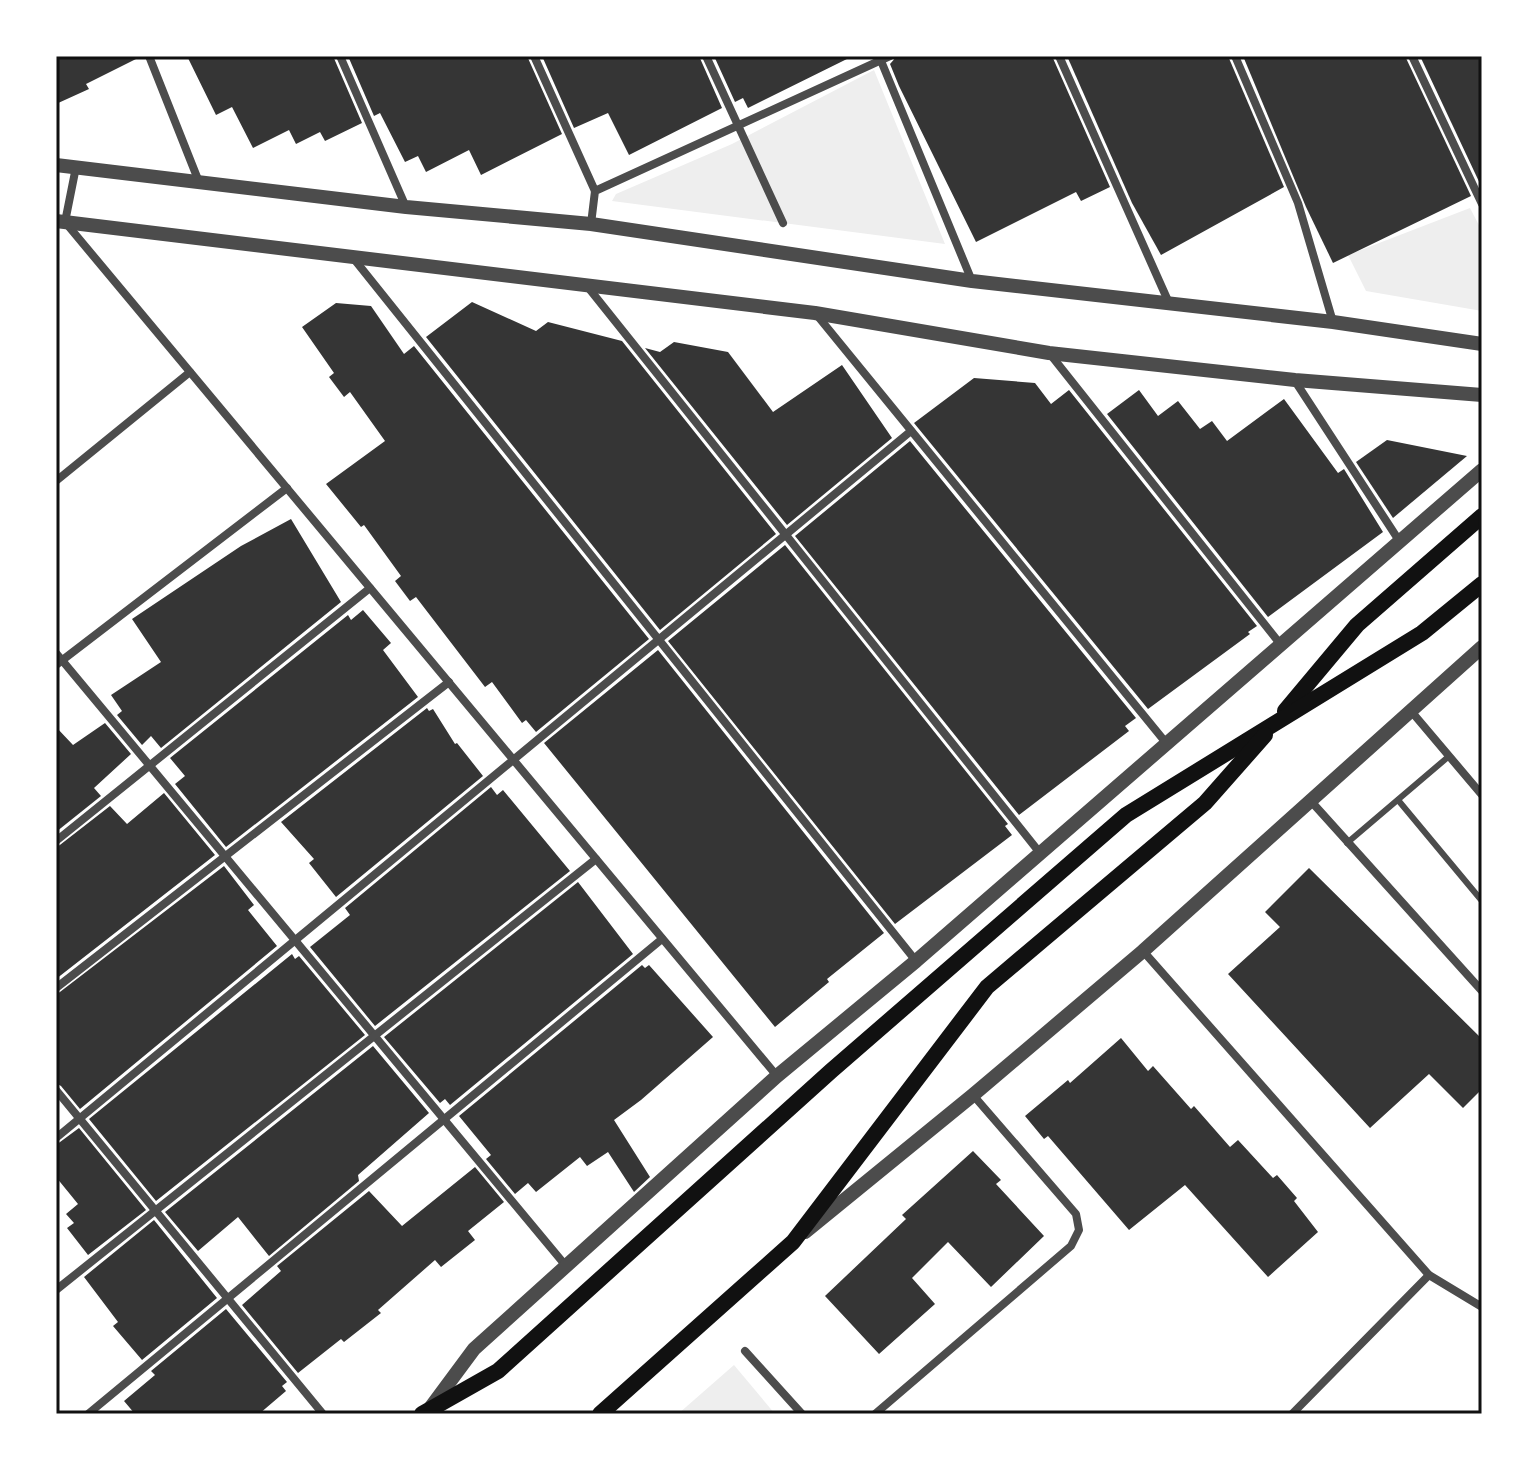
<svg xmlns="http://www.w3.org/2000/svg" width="1538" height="1470" font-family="'Source Sans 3',sans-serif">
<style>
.green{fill:#eee}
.building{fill:#353535}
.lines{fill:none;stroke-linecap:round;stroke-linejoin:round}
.service{stroke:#4c4c4c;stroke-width:6}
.minor{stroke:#4c4c4c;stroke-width:8}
.tertiary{stroke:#4c4c4c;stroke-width:14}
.secondary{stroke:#111;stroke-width:16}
.neatline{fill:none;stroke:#111;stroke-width:3}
</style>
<rect width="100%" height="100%" fill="#fff"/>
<!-- green -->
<g class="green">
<polygon points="874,70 945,244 612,201 616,194 732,144"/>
<polygon points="1470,208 1482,231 1482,311 1366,291 1348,255"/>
<polygon points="734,1365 775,1414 678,1414"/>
</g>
<!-- building -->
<g class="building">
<polygon points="56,56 142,56 86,84 89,89 56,104"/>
<polygon points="187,56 333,56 362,123 325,141 320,132 296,144 289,130 253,148 232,107 216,115"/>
<polygon points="348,56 527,56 562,134 481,175 469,150 426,172 418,156 405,162 380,113 374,116"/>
<polygon points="542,56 699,56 722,108 629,155 608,113 574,128"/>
<polygon points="714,56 853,56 748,108 743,98 735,102"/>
<polygon points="897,56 1052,56 1110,187 1081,201 1076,192 976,242 899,86 890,64"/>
<polygon points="1067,56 1228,56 1284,187 1161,255 1132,203"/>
<polygon points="1243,56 1405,56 1471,196 1333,263 1306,207"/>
<polygon points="1420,56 1482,56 1482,188"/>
<polygon points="472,302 536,331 548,322 622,341 776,534 660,630 426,337"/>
<polygon points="336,303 371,306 404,354 414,346 649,639 536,732 526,720 522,723 492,682 485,687 416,597 410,601 395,581 401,576 364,525 361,527 326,484 385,441 350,392 344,397 329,377 334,373 302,327"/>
<polygon points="674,342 728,352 773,412 842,365 892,438 787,525 645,348 660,352"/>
<polygon points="974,378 1035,383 1051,404 1069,390 1257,626 1248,632 1250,634 1148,709 914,423"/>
<polygon points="1139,390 1158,416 1178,401 1200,429 1212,421 1227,441 1284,399 1338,473 1344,469 1383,532 1268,617 1107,414"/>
<polygon points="1387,440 1467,456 1393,518 1356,462"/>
<polygon points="910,441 1136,718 1125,726 1129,731 1019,815 795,536"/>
<polygon points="291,519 341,602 161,748 151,736 142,745 117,715 122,711 111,695 161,662 132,619 241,546"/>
<polygon points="785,545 1008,824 1005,826 1012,835 895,924 668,641"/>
<polygon points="363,610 391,643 383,650 418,697 226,847 175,784 185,776 170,758 348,615 351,620"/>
<polygon points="658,650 884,933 827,979 829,982 775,1027 544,743"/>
<polygon points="427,708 429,711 433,709 455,744 457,743 483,776 336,897 309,863 314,859 281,822"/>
<polygon points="105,723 131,754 94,788 101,796 56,832 56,727 73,745"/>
<polygon points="491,787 497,795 503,790 570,871 375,1026 310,947 350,915 345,908"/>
<polygon points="164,793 215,855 56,979 56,848 110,806 127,824"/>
<polygon points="224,866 254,905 248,910 277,946 80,1109 61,1086 56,1083 56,995"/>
<polygon points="1309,868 1482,1039 1482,1089 1463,1108 1429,1074 1370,1128 1228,974 1280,927 1265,912"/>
<polygon points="578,882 633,954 450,1105 445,1099 440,1103 384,1037"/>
<polygon points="292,954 295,959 299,956 365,1035 156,1201 89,1119"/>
<polygon points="642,965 645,968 649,965 713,1037 641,1100 614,1120 650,1177 634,1192 608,1152 587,1166 580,1157 536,1192 528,1183 515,1194 486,1159 491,1155 459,1116"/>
<polygon points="1121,1038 1148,1071 1153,1066 1191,1109 1194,1106 1230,1147 1238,1140 1273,1178 1277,1175 1297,1198 1294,1201 1318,1232 1268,1277 1185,1185 1129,1230 1048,1136 1044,1139 1025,1116 1068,1080 1070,1083"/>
<polygon points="373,1046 429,1113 358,1175 359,1181 269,1256 238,1217 198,1251 165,1212"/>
<polygon points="79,1128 146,1210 88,1255 67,1228 74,1223 66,1214 78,1204 56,1177 56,1145"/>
<polygon points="973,1151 1001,1180 996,1184 1044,1236 991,1287 948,1242 912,1278 935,1304 879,1354 825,1296 906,1219 902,1215"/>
<polygon points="475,1167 504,1202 468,1231 475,1240 441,1267 435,1260 378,1310 381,1313 344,1342 341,1339 298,1373 242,1305 281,1271 277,1266 369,1191 402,1226"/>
<polygon points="154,1220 217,1298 142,1360 113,1326 118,1322 84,1277"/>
<polygon points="226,1309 287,1382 282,1386 286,1391 259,1414 135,1414 124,1401 155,1375 151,1371"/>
</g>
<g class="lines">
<!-- service -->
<g class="service">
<polyline points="1398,800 1482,901"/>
<polyline points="1347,843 1448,757"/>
</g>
<!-- minor -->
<g class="minor">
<polyline points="149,56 199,182"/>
<polyline points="340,56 406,207"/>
<polyline points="534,56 595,191"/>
<polyline points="706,56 783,223"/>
<polyline points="879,56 972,281"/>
<polyline points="1059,56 1169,303"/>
<polyline points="1235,56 1298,203 1333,322"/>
<polyline points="1412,56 1482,204"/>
<polyline points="76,167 65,222 777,1076"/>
<polyline points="591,224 595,191 890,56"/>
<polyline points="354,259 916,961"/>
<polyline points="587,286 1040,853"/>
<polyline points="816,314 1167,744"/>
<polyline points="1050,354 1281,645"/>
<polyline points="1295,381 1400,542"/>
<polyline points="56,481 190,372"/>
<polyline points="56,653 566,1266"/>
<polyline points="56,665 287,488"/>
<polyline points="1411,711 1482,795"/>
<polyline points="1309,799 1482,991"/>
<polyline points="56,841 370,588"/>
<polyline points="1143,951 1429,1275 1482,1307"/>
<polyline points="56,988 449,682"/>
<polyline points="56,1090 323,1414"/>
<polyline points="56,1138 911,431"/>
<polyline points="56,1290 596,859"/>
<polyline points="745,1351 802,1414"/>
<polyline points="88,1414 662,939"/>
<polyline points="875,1414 1071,1246 1079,1230 1076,1214 973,1095"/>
<polyline points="1292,1414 1429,1275"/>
</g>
<!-- tertiary -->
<g class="tertiary">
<polyline points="56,165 406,207 591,224 972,281 1333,322 1482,344"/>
<polyline points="56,221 815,313 1049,353 1295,380 1482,395"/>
<polyline points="805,1232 973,1095 1143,951 1482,647"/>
<polyline points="431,1407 474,1349 777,1076 916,961 1482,470"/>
</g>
<!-- secondary -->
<g class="secondary">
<polyline points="1285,711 1357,625 1482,516"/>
<polyline points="422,1414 498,1371 831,1071 1126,815 1422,633 1482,584"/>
<polyline points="600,1414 793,1242 987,987 1205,803 1265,735"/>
</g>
</g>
<!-- border -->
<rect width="1538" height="1470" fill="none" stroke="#ffffff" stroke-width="116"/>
<rect x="58" y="58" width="1422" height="1354" class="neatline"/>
</svg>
